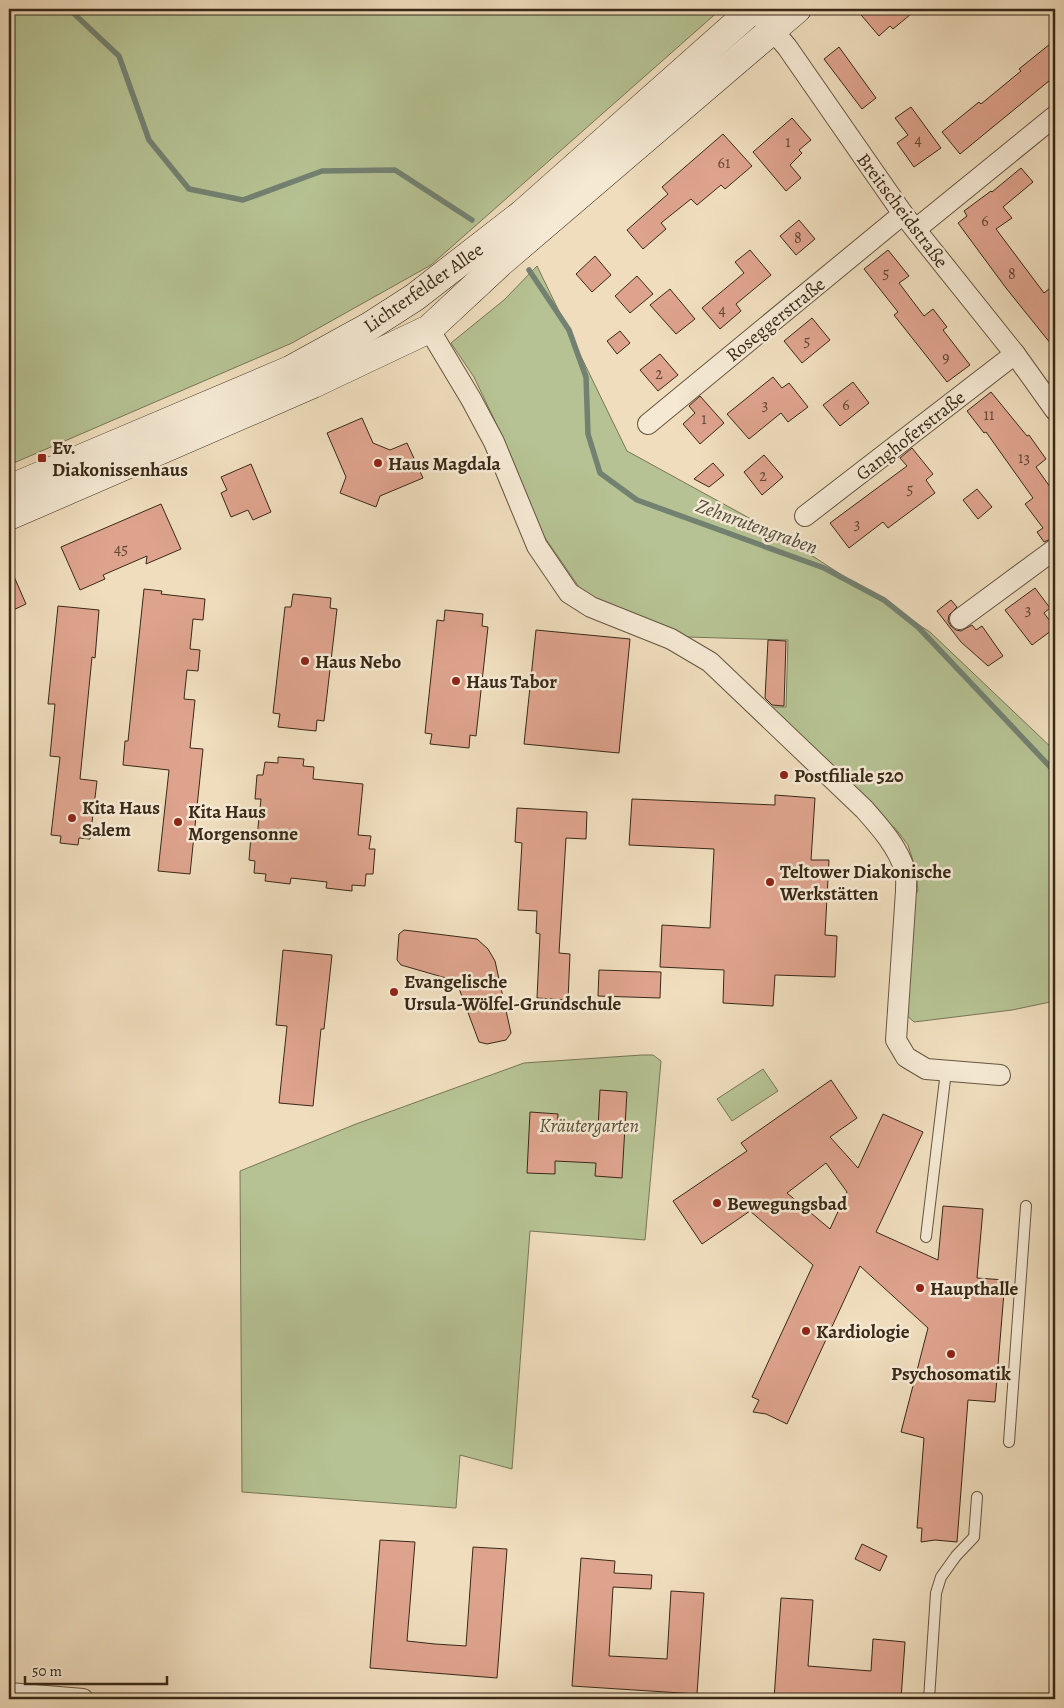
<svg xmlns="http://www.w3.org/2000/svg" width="1064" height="1708" font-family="Alegreya,serif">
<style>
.green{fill:#b6c293;stroke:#787655}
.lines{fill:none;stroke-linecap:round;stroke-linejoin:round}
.stream{stroke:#738171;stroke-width:5.5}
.building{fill:#dea38d;stroke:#392917;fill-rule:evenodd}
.service-casing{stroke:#665640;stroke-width:12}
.minor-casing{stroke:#665640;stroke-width:22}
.secondary-casing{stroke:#392917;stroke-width:29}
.service{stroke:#f5e9d4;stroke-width:10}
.minor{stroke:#f5e9d4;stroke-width:20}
.secondary{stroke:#f5e9d4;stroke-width:28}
.poi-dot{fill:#8f2418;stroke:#f5e9d4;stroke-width:2}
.labels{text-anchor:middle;stroke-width:5;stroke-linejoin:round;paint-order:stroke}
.number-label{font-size:16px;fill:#624834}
.street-label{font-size:19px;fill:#392917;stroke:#f5e9d4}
.poi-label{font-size:19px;font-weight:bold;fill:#392917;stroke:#f5e9d4;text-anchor:start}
.park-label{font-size:19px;font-style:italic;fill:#584f36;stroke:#f5e9d4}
.water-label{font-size:20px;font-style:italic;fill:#514e3c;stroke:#f5e9d4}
</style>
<rect width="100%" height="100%" fill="#efddbd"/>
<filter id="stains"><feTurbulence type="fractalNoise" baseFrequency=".004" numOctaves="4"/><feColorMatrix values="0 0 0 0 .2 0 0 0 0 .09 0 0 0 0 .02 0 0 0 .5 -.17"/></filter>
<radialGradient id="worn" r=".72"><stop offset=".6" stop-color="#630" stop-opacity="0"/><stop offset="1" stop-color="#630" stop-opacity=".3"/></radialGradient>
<!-- green -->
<g class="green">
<polygon points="9,9 721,9 431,265 292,343 9,465"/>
<polygon points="537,266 627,451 780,535 930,632 1055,751 1055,1001 1012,1010 914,1022 903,1012 911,905 918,890 915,867 908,845 895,828 882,821 761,707 786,707 788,640 688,637 621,614 581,590 541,532 503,438 474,377 451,343 504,300"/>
<polygon points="642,1055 653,1055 661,1061 645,1240 530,1231 512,1469 460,1455 456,1508 242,1492 240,1171 356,1124 524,1063"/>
<polygon points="763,1069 778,1091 732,1121 717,1099"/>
</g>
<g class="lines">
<!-- stream -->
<g class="stream">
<polyline points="69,9 119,56 149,140 189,189 243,200 322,171 395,170 472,220"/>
<polyline points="529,270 569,330 586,377 588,434 600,473 637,500 824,568 884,600 918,627 1055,772"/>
</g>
</g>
<!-- building -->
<g class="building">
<polygon points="856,9 917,9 893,29 890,26 879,36"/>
<polygon points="1055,40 1055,76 960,154 942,132 979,102 981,104 1021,71 1019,69"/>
<polygon points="839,47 876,98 862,109 824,59"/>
<polygon points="911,107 941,148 914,167 897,143 908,135 895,118"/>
<polygon points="792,118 811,140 799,150 802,153 790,165 801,178 786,191 753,152"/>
<polygon points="723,134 752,166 725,189 721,185 697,205 691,199 661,223 666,229 643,249 627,230 668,194 662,187"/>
<polygon points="1021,168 1033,182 1003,207 1012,218 996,229 1044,293 1055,284 1055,349 1006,288 958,223 967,216 964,211 991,191 992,192"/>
<polygon points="799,220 815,239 796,255 780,236"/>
<polygon points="750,250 771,275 736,304 741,311 720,329 702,308 744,273 735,262"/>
<polygon points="888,250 909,276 899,283 924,316 933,309 947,327 943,330 970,365 947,382 894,315 898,312 864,269"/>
<polygon points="595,256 611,275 592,292 576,274"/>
<polygon points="637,276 653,294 630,313 615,296"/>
<polygon points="670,289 695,319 676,334 650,305"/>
<polygon points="812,318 830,340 802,363 784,341"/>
<polygon points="620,331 630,343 617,354 607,341"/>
<polygon points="660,354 678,375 658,391 640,370"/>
<polygon points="773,377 782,388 789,383 808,407 788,422 781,413 749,439 727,414"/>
<polygon points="853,382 869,403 840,426 823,405"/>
<polygon points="991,392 1027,436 1029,435 1046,459 1036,467 1055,494 1055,537 1044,542 1037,532 1043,528 1025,504 1033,498 986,432 984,433 967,411"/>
<polygon points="700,396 724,423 700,444 683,424 695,413 689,406"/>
<polygon points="362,418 373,443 390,450 407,443 423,478 380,496 376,507 340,493 346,477 327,433"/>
<polygon points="912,448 933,474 926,480 935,493 888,528 883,522 849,548 830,523 907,466 900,458"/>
<polygon points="764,455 783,477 762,495 744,472"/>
<polygon points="713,463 724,475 709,487 694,479"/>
<polygon points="251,464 271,512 253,520 248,510 231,517 221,493 227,490 221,477"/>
<polygon points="977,489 992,507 978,519 963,500"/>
<polygon points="161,504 181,549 146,564 147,556 103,575 105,579 80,590 61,547"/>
<polygon points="9,565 26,604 9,612"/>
<polygon points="1035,588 1050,608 1044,613 1055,628 1032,645 1005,610"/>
<polygon points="144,589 162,591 161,594 205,599 203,620 193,619 190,649 200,650 198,671 187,670 184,699 195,700 190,748 203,749 190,874 158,871 169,770 123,765 125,741 128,741"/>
<polygon points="293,594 331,598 330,608 337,609 324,721 317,720 316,731 278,727 280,714 273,713 285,607 291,607"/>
<polygon points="951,600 957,607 949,615 948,621 951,626 956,630 961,631 972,625 976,630 982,626 1003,656 988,666 961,642 937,611"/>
<polygon points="58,606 99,610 95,658 92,657 80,779 97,781 90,839 79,838 78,845 60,843 61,836 51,835 60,757 50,756 55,704 48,704"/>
<polygon points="445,610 483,614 482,626 488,627 476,736 470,735 469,748 430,744 432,734 425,733 437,620 444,621"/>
<polygon points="536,630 630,639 619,753 524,744"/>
<polygon points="768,640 786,641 784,706 772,705 765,698"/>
<polygon points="278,757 304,759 303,766 314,767 313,779 363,784 358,835 371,836 369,849 375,849 373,874 366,874 365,886 352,885 352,891 326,888 327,882 291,878 290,884 265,881 266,874 254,873 255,861 249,860 251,836 257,837 261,799 255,799 257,775 263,775 265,762 278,763"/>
<polygon points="775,795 815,798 811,860 829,860 825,935 837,936 835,977 775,975 773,1006 723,1003 724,970 660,967 662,925 710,928 714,849 629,845 632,799 775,805"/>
<polygon points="517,808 587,812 586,839 566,838 559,953 570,954 568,1000 537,998 540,934 536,933 537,911 518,910 522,843 515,842"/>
<polygon points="404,930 477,939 488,949 495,961 511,1033 506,1040 487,1044 479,1042 457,983 446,978 401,965 397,960 399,934"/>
<polygon points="283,950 332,955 324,1029 321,1029 313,1106 279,1103 287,1026 276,1025"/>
<polygon points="599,970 661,972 660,998 598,996"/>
<path d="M831,1080L857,1118L830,1137L858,1168L883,1114L923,1132L876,1232L938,1260L943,1206L983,1209L977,1278L1005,1280L995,1402L968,1400L957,1542L935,1540L921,1542L922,1528H917L924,1438L901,1432L928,1328L860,1266L787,1424L766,1414L753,1412L759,1400L752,1397L813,1265L750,1211L702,1244L673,1201L747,1151L741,1143ZM826,1163L847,1192L830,1229L787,1193Z"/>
<polygon points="600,1090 627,1092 622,1178 595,1176 596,1163 555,1161 555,1174 527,1173 530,1112 558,1114 557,1127 598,1129"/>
<polygon points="380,1540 415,1542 407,1641 435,1644 466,1646 473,1547 507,1549 497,1678 370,1668"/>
<polygon points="862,1544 887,1556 880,1571 855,1559"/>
<polygon points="581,1558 615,1561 614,1573 652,1575 651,1589 613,1587 609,1656 667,1659 671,1591 704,1593 697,1694 572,1686"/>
<polygon points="781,1598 813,1600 808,1666 871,1671 873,1639 905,1642 901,1699 774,1699"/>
</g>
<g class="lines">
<!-- service casing -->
<g class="service-casing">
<g id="service">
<polyline points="926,1237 946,1071"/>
<polyline points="1009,1442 1026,1206"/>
<polyline points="929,1699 936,1593 941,1577 956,1556 974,1537 977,1497"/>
</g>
</g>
<!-- minor casing -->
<g class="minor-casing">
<g id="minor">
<polyline points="763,19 787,47 903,214 1015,354 1055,410"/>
<polyline points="916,229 1055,116"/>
<path d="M429,329L471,399L494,442L537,546L569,593L591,607L671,639L710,662L864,809C880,827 898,847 905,871C907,877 906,884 906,891L896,1040L906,1057L926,1069L1000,1075"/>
<polyline points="648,424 903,214"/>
<polyline points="805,516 1015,354"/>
<polyline points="960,619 1055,549"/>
<polyline points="9,1693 83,1699"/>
</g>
</g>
<!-- secondary casing -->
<g class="secondary-casing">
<g id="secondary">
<polyline points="9,489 290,370 370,326 415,297 522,214 753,9"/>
<polyline points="9,516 313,384 429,329 501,262 797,9"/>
</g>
</g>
<!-- service -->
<use href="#service" class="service"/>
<!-- minor -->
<use href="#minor" class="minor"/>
<!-- secondary -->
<use href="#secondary" class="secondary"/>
</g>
<!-- markers -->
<g class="poi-dot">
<rect x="37" y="453" width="10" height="10" rx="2.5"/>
<circle cx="378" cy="463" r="5"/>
<circle cx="305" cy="661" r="5"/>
<circle cx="456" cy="681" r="5"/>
<circle cx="784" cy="775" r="5"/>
<circle cx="72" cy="818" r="5"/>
<circle cx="178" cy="822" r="5"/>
<circle cx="770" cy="882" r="5"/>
<circle cx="394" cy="992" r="5"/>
<circle cx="717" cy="1203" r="5"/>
<circle cx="920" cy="1288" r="5"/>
<circle cx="806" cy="1331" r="5"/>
<circle cx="951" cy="1354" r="5"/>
</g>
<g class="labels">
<!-- number labels -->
<g class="number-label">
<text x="918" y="145">4</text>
<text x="788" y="147">1</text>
<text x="724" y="168">61</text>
<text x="985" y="226">6</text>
<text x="798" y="243">8</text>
<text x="886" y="278">5</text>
<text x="1012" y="279">8</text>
<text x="722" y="315">4</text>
<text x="807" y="346">5</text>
<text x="946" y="363">9</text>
<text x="659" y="379">2</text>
<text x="765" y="410">3</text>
<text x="846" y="410">6</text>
<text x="989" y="420">11</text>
<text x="704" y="424">1</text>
<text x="1024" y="463">13</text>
<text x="763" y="481">2</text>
<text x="910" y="494">5</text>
<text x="857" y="529">3</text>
<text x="121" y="554">45</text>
<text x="1028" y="615">3</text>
</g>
<!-- street labels -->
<g class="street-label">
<text transform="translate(903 210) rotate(53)" y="7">Breitscheidstraße</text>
<text transform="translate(423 287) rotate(-35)" y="7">Lichterfelder Allee</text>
<text transform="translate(775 319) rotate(-39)" y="7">Roseggerstraße</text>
<text transform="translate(910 435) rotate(-38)" y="7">Ganghoferstraße</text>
</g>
<!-- poi labels -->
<g class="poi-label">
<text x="52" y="454">Ev.<tspan x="52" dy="22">Diakonissenhaus</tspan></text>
<text x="388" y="470">Haus Magdala</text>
<text x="315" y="668">Haus Nebo</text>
<text x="466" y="688">Haus Tabor</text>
<text x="794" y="782">Postfiliale 520</text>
<text x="82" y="814">Kita Haus<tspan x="82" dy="22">Salem</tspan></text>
<text x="188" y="818">Kita Haus<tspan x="188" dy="22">Morgensonne</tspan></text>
<text x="780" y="878">Teltower Diakonische<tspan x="780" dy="22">Werkstätten</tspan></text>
<text x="404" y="988">Evangelische<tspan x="404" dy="22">Ursula-Wölfel-Grundschule</tspan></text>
<text x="727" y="1210">Bewegungsbad</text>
<text x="930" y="1295">Haupthalle</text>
<text x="816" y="1338">Kardiologie</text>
<text x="951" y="1380" text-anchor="middle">Psychosomatik</text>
</g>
<!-- park labels -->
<g class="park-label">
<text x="589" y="1132">Kräutergarten</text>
</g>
<!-- water labels -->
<g class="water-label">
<text transform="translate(757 526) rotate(20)" y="7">Zehnrutengraben</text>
</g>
</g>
<!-- margin -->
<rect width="1064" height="1708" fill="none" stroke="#efddbd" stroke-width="30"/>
<rect x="10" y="10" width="1044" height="1688" fill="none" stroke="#392917" stroke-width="2.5"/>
<rect x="15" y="15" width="1034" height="1678" fill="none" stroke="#392917"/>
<!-- scale -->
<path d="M25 1676v8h142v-8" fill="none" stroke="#392917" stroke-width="2.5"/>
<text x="32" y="1676" font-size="15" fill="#392917" stroke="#f5e9d4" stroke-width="4" paint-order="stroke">50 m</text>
<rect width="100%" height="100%" filter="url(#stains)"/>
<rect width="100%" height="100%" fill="url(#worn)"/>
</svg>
